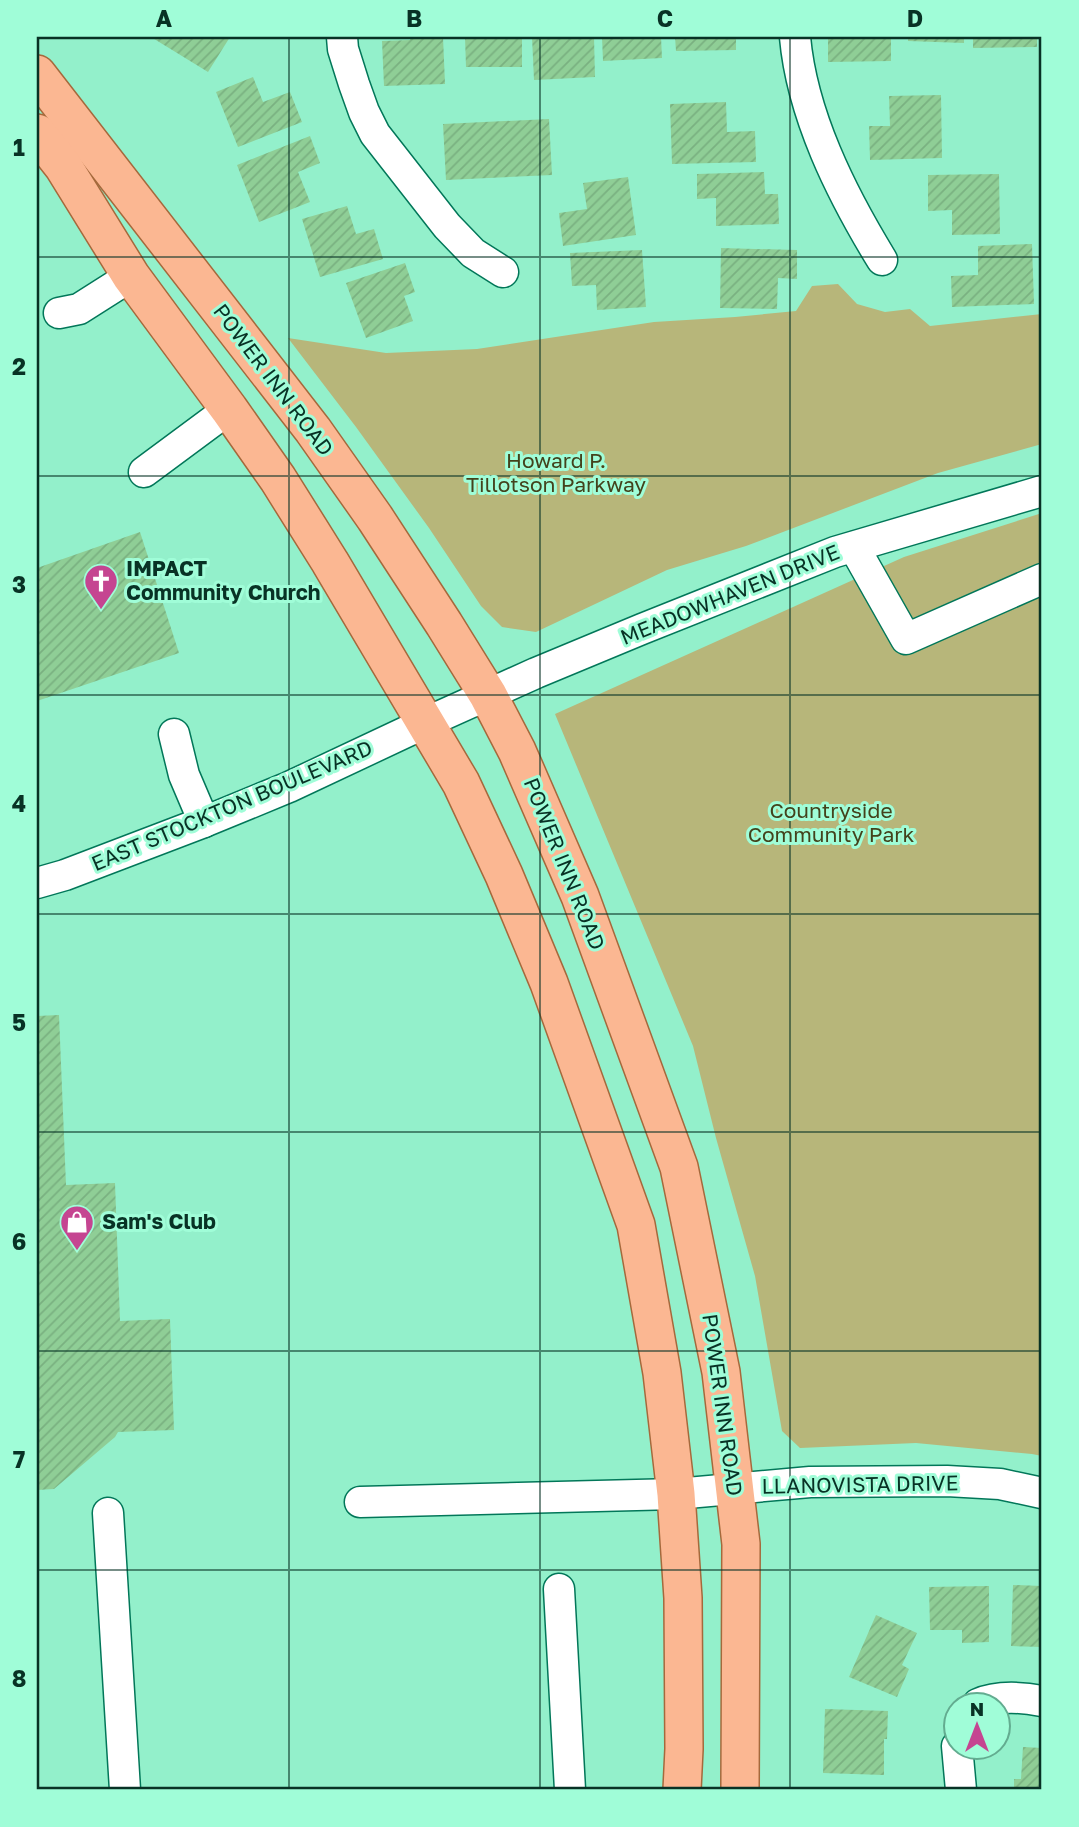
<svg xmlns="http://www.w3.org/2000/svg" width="1079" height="1827" font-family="'Golos Text',sans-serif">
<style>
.green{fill:#b7b67a}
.building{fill:url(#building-hatch)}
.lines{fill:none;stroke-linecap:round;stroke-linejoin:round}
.minor-casing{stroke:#027759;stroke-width:33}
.major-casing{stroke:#a5693c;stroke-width:40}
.minor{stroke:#fff;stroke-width:30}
.major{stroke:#fbb792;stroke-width:37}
.grid{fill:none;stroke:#083225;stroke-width:2;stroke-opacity:0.55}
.labels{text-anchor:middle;stroke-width:6;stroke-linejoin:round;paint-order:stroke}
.street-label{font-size:21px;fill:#083225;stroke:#a0fdd8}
.park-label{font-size:21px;fill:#43421c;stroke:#a0fdd8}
.poi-label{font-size:21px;font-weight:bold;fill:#083225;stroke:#a0fdd8;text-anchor:start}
.neatline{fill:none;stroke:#083225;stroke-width:2.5}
.grid-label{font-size:23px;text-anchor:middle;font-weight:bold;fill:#083225}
</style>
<defs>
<pattern id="building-hatch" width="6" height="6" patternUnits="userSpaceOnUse" patternTransform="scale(1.75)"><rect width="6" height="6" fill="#8fce96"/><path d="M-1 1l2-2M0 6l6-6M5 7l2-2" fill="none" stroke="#7ab181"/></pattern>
</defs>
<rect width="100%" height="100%" fill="#93f0cb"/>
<!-- green -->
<g class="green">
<polygon points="838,284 857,304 885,312 910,309 930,326 1042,314 1042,444 938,473 746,546 667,570 536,632 502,627 481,606 429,528 356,427 288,338 386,353 477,349 654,322 735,317 796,311 812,286"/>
<polygon points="1042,513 1042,1456 1032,1454 916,1443 800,1448 782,1431 755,1276 716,1138 693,1046 555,714 904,557"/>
</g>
<!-- building -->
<g class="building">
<polygon points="151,37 230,37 208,72"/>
<polygon points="410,37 443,37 445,84 384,86 382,41 410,40"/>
<polygon points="465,37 522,37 522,67 466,67"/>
<polygon points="532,37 594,37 595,77 534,80"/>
<polygon points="602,37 661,37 662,58 603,61"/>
<polygon points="675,37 736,37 736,50 676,51"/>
<polygon points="828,37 891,37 891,61 828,62"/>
<polygon points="908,37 964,37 964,43 908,41"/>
<polygon points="973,37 1037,37 1037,47 973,48"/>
<polygon points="253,77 263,102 290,92 302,122 238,147 216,92"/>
<polygon points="941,95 942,158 870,160 869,126 890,126 889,96"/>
<polygon points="726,102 727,132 755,131 756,162 672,164 670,104"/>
<polygon points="549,119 552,175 446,180 443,124"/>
<polygon points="310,136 320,163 298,172 310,202 259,222 237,165"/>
<polygon points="764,172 765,194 778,194 779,224 716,226 716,198 697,199 697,174"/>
<polygon points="999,174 1000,234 952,235 952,210 928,211 928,175"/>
<polygon points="628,177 636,235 563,246 559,213 587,209 583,183"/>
<polygon points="347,206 356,234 374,229 383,259 320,277 302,219"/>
<polygon points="1032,244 1034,304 952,307 951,276 978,275 978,246"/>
<polygon points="721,248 797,250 797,279 778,278 777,309 720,308"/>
<polygon points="642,250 646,307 597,310 596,285 572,286 570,253"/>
<polygon points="405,263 415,292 404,296 413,321 366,338 346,283"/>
<polygon points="140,532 179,653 37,701 37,568"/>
<polygon points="59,1015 66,1185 115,1183 120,1321 170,1319 174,1430 118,1432 115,1437 54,1489 37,1490 37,1016"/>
<polygon points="1013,1585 1042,1586 1042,1647 1011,1646"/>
<polygon points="989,1586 989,1642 962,1643 962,1630 930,1630 929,1587"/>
<polygon points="876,1615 917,1633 902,1665 909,1669 897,1697 849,1677"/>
<polygon points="825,1709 888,1711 887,1739 884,1739 884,1775 823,1773"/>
<polygon points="1023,1747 1042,1748 1042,1790 1014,1790 1014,1779 1021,1779"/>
</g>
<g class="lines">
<!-- minor casing -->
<g class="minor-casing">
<g id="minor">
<polyline points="342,37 343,49 354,84 364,112 375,134 447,226 473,253 503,272"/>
<path d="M795,37C802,115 841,193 882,260"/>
<polyline points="59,313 79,309 131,276"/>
<polyline points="144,472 229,409"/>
<polyline points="854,547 906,639 1042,579"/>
<polyline points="174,734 184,775 204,822"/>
<polyline points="37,883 65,875 204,822 289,787 425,723 536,673 642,629 835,552 1042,491"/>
<polyline points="360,1502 676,1494 810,1482 947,1481 1000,1484 1042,1493"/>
<polyline points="108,1513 125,1790"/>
<polyline points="559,1589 570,1790"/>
<path d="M978,1704C998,1695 1021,1697 1042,1701"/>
<polyline points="957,1746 961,1790"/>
</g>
</g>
<!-- major casing -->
<g class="major-casing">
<g id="major">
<polyline points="37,74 313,430 375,518 444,624 488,695 517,751 580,896 679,1167 721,1372 741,1544 740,1790"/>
<polyline points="37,133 63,166 131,276 229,409 278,479 330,562 461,783 504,875 549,983 636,1225 662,1373 676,1494 683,1598 684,1749 682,1790"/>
</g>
</g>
<!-- minor -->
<use href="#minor" class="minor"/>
<!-- major -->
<use href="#major" class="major"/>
</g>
<!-- grid -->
<path class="grid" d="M289,37V1790M540,37V1790M790,37V1790M37,257H1042M37,476H1042M37,695H1042M37,914H1042M37,1132H1042M37,1351H1042M37,1570H1042"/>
<!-- icons -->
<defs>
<g id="church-pin" transform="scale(1.75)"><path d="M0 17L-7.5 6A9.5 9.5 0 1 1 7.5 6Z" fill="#c54591" stroke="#a0fdd8"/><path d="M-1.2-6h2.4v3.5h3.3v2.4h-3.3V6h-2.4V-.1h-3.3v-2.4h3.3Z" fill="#fff"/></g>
<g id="shop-pin" transform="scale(1.75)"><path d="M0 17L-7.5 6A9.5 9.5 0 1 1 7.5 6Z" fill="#c54591" stroke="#a0fdd8"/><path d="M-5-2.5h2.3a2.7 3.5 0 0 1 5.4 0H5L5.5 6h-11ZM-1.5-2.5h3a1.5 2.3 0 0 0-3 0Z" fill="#fff"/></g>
</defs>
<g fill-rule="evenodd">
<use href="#church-pin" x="101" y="581"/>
<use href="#shop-pin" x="77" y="1222"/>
</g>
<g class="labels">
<!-- street labels -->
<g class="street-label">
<text transform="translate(273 380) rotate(53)" y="7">POWER INN ROAD</text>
<text transform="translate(730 595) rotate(-22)" y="7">MEADOWHAVEN DRIVE</text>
<text transform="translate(232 806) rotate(-23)" y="7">EAST STOCKTON BOULEVARD</text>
<text transform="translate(564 864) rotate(68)" y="7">POWER INN ROAD</text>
<text transform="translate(722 1405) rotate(82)" y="7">POWER INN ROAD</text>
<text transform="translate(860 1485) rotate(-1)" y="7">LLANOVISTA DRIVE</text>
</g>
<!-- park labels -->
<g class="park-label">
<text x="556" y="468">Howard P.<tspan x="556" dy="24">Tillotson Parkway</tspan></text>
<text x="831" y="818">Countryside<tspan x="831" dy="24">Community Park</tspan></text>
</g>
<!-- poi labels -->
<g class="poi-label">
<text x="126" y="576">IMPACT<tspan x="126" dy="24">Community Church</tspan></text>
<text x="102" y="1229">Sam's Club</text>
</g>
</g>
<!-- border -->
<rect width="1079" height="1827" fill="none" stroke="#a0fdd8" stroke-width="77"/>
<!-- north arrow -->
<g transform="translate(977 1726)"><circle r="33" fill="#a0fdd8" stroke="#63ac90" stroke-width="2"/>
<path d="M0-5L12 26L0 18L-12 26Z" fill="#c54591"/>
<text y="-10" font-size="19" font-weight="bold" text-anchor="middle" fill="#083225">N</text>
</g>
<rect x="38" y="38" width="1002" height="1750" class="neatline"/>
<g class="grid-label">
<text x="164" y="27">A</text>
<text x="414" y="27">B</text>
<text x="665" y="27">C</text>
<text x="915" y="27">D</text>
<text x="19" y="156">1</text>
<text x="19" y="375">2</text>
<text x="19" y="593">3</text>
<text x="19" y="812">4</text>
<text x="19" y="1031">5</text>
<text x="19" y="1250">6</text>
<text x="19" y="1468">7</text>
<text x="19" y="1687">8</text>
</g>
</svg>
